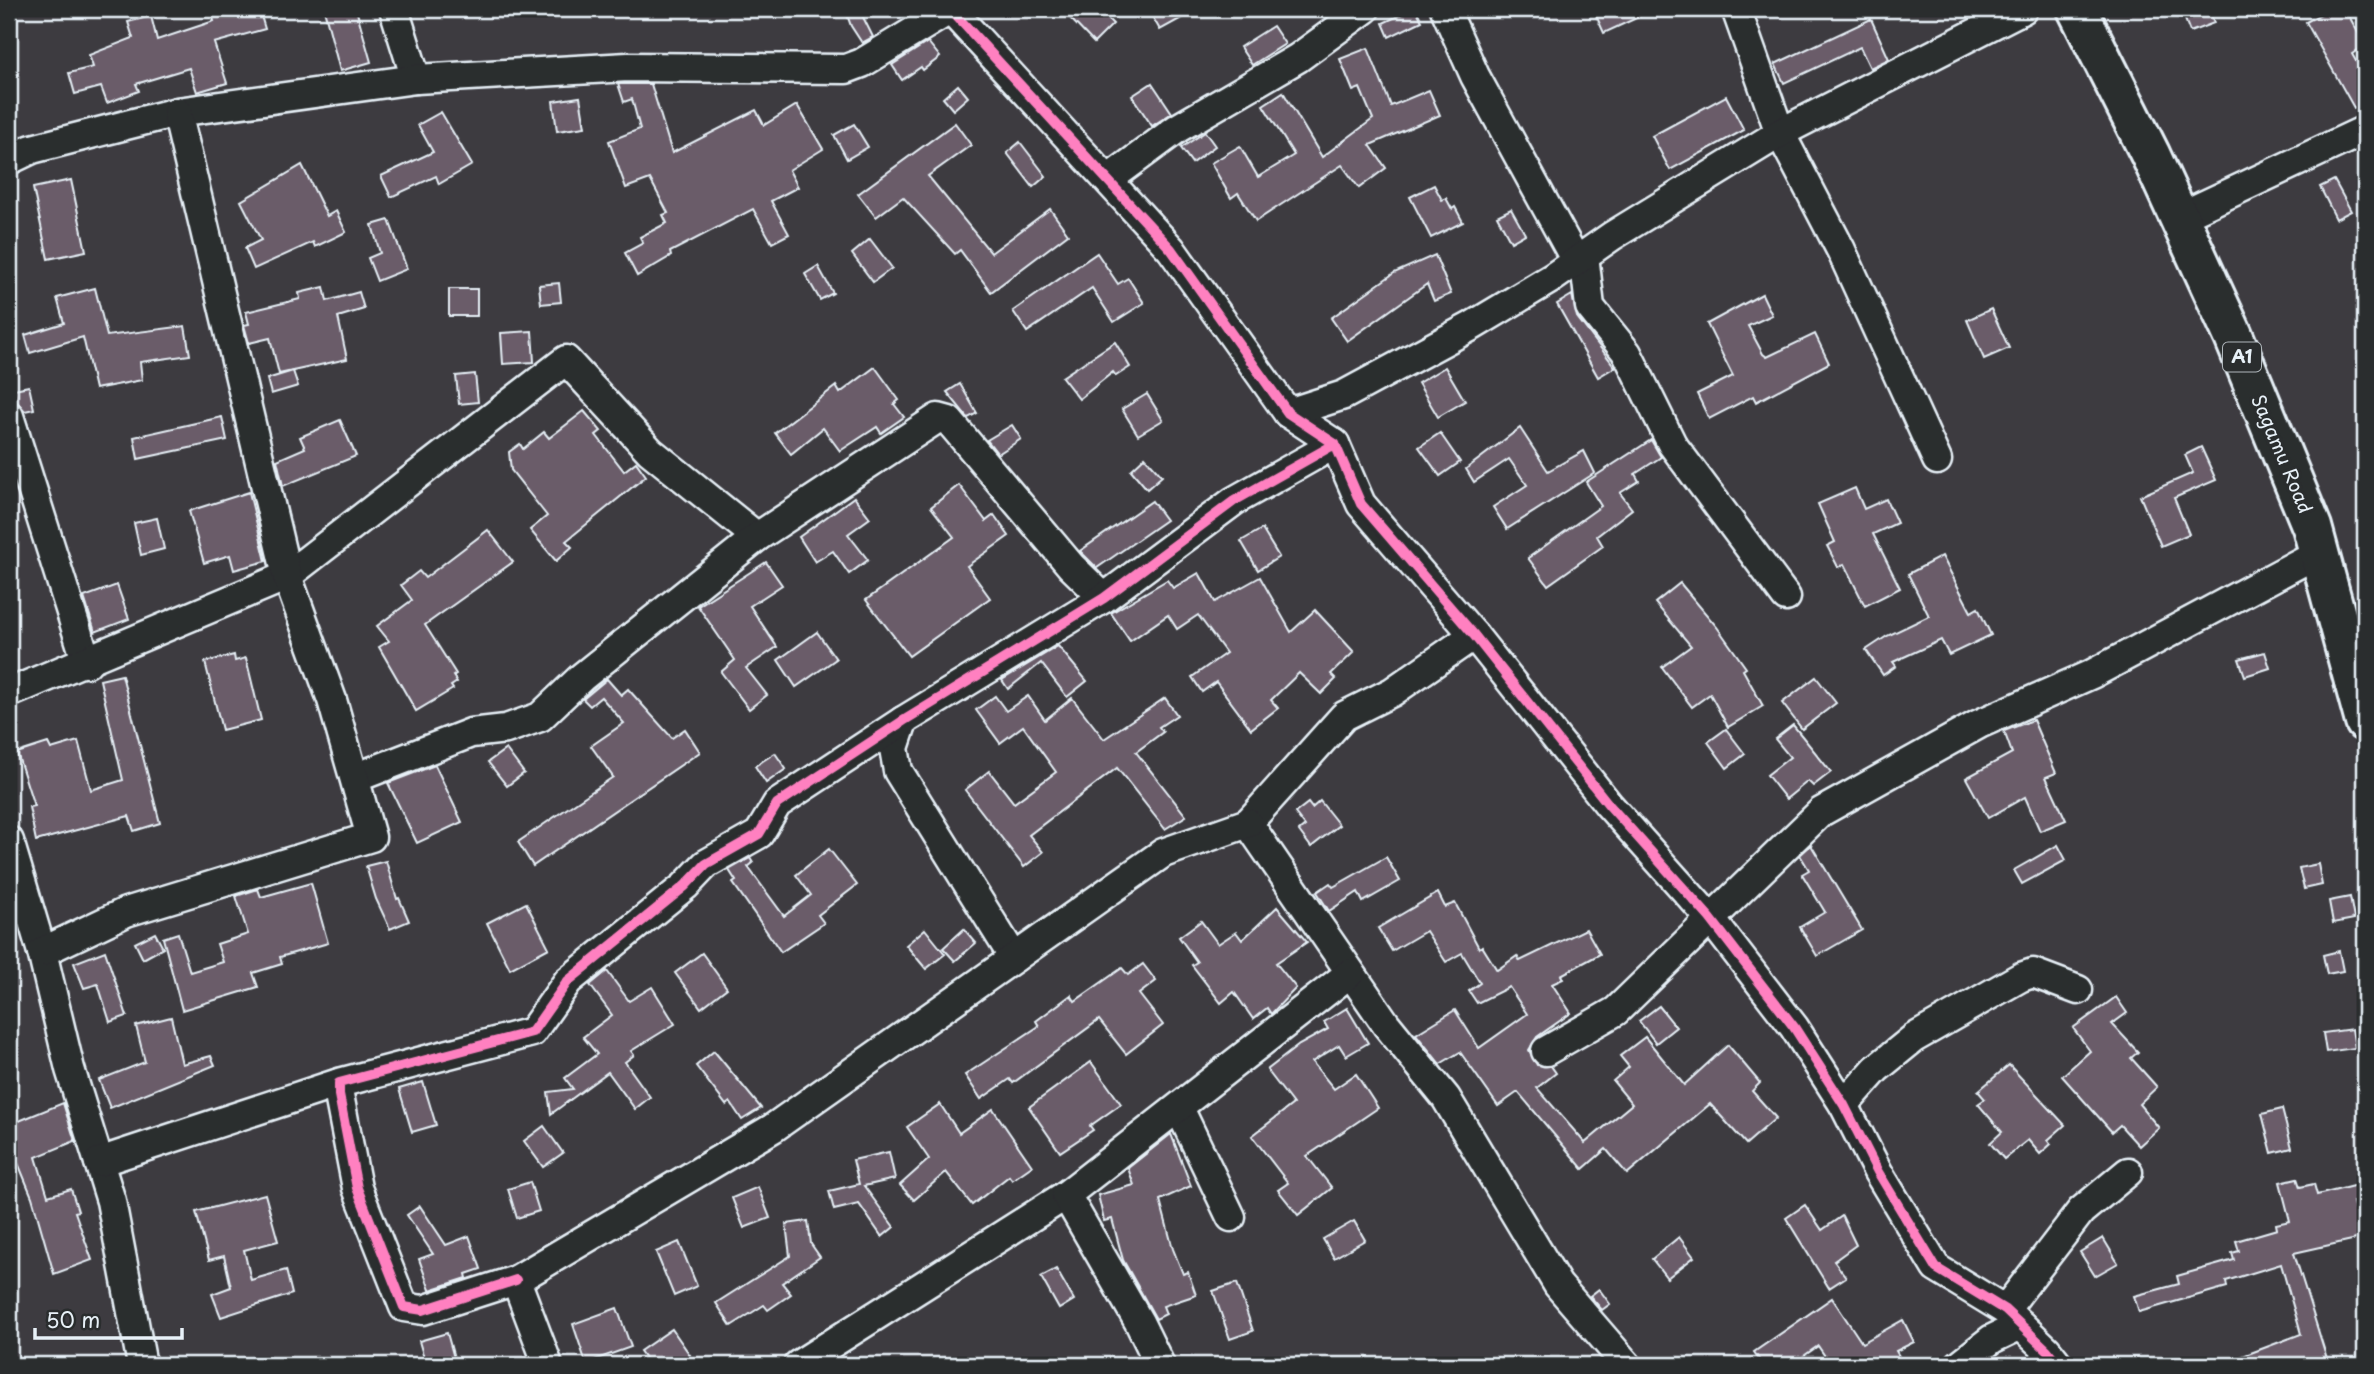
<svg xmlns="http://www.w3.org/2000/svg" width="2374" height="1374" font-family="'Playpen Sans',sans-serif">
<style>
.building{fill:#6a5c69;stroke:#e8f1f8;stroke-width:2}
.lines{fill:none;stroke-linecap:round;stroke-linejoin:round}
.minor-casing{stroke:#e8f1f8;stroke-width:33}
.highway-casing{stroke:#e8f1f8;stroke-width:44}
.minor{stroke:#2a2d2e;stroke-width:28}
.highway{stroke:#2a2d2e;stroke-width:38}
.cycleway-casing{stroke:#2a2d2e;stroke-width:15}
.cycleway{stroke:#ff80c0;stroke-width:10}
.labels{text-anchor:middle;stroke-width:6;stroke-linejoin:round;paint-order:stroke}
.shield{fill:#2a2d2e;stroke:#afb6bb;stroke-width:2}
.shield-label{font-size:18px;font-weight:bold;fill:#e8f1f8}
.street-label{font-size:19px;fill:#e8f1f8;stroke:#2a2d2e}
</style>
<rect width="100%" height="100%" fill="#3d3b40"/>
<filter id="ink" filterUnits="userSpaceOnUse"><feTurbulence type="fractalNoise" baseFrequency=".0143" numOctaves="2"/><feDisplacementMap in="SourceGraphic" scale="14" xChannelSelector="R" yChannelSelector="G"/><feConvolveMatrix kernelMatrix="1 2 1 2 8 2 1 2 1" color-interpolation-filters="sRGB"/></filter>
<g filter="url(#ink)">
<!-- building -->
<g class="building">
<polygon points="211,9 259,9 265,29 214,43 227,83 197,92 189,68 136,84 139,91 107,103 101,87 75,94 69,73 93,67 89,55 133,38 128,22 151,16 157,40 214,21"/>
<polygon points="324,9 356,9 371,62 340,71"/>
<polygon points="845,9 859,9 873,37 862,43 851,26"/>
<polygon points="1078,9 1098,9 1113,24 1094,43 1069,17"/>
<polygon points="1148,9 1198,9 1160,30"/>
<polygon points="1413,9 1416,9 1422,21 1389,37 1383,23"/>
<polygon points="1593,9 1656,9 1604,33"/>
<polygon points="2181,9 2209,9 2214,23 2190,32"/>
<polygon points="2330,9 2345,9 2365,45 2352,54 2365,77 2365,102 2354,108 2306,22"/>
<polygon points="1871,19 1889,59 1870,68 1860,47 1784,83 1775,64"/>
<polygon points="1273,26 1285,44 1252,65 1240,47"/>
<polygon points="928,42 940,57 923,70 921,67 902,80 892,65"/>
<polygon points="1368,48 1391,106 1429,90 1440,115 1370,145 1386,168 1359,188 1342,165 1256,221 1238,193 1231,198 1211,163 1240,146 1258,177 1294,155 1263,105 1283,92 1322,157 1373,119 1360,88 1353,91 1340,59"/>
<polygon points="1152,83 1172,113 1152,126 1132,96"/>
<polygon points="618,84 651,84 672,153 756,110 764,125 797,105 823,149 789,170 798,187 771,201 789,234 772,243 753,209 670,252 671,256 637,276 625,253 643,243 640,237 667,223 663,215 668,213 650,179 626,188 609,141 640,129 632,99 624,102"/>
<polygon points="958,85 968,97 953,110 943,98"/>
<polygon points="1726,96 1744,130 1670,170 1652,136"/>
<polygon points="580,97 585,127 557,131 553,101"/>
<polygon points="441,112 472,165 439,184 436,176 391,197 381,176 433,152 418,125"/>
<polygon points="955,123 971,145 928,176 991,253 1050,209 1068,234 991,292 960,250 955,254 903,197 876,217 858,194"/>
<polygon points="854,124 868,147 847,159 834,135"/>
<polygon points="1205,132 1215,146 1192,163 1181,148"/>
<polygon points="1020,142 1046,176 1033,187 1007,153"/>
<polygon points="302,165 327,216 336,211 346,232 315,247 313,242 254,269 245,248 261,240 241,201"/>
<polygon points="71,180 86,251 48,259 33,188"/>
<polygon points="2334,180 2351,211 2336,219 2320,187"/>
<polygon points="1434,185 1442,200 1446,198 1452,209 1455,207 1463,222 1431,238 1410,197"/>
<polygon points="1511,209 1525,234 1511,242 1497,216"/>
<polygon points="389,220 407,269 377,281 368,258 380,253 372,225"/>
<polygon points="870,239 892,268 873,282 852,254"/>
<polygon points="1097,253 1118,284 1128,278 1144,303 1114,322 1092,288 1027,332 1013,311"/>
<polygon points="1435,255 1451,294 1434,301 1427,284 1347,341 1331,318 1394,273"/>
<polygon points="818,266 833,293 820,300 805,274"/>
<polygon points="559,283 561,302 541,304 539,285"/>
<polygon points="324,287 327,301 359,292 364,309 338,317 347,359 279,374 270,338 249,343 244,325 249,324 246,312 300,299 299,293"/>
<polygon points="95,288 107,336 185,326 190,355 140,362 142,380 95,389 83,337 30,353 25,335 64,323 57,298"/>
<rect x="449" y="289" width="28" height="27"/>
<polygon points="1762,294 1772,315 1748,326 1763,354 1767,357 1815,334 1829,363 1756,402 1753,396 1709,419 1697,394 1733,376 1707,324"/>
<polygon points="1572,295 1577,317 1615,367 1598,377 1557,304"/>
<polygon points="1991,309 2009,348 1984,359 1967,320"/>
<polygon points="532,331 534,362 503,364 501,333"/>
<polygon points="1115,342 1130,367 1116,376 1113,372 1079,399 1062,377"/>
<polygon points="875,367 899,400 894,404 904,417 881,433 877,427 840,451 823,428 791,454 775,433 836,386 840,393"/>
<polygon points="1445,367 1465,401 1438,417 1418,383"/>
<polygon points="293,371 298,386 271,394 267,379"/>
<polygon points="475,374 478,402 459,404 456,376"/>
<polygon points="960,384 977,413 968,418 947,392"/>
<polygon points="29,386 34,409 25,411 17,402 14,389"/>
<polygon points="1147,394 1163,420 1138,435 1122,409"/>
<polygon points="584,411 601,431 596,435 624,471 636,462 646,476 566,541 572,547 556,561 530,530 547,516 511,470 509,452 520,444 523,449 544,432 549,438"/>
<polygon points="222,417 227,440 138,459 134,437"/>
<polygon points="340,420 356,456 283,486 277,460 305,448 300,437"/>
<polygon points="1012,425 1021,439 998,454 987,440"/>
<polygon points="1520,428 1548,471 1584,451 1595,473 1507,529 1493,507 1527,485 1509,459 1474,482 1466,469"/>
<polygon points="1440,433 1460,462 1440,476 1419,447"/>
<polygon points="1651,440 1661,457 1635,474 1639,481 1620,493 1632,509 1597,536 1603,546 1548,585 1528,558 1601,506 1586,482"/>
<polygon points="2201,447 2216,480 2174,498 2189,534 2161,546 2140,496 2193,473 2185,455"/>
<polygon points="1145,457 1162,476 1147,489 1131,470"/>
<polygon points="959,485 986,521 994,515 1009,536 967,566 990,598 909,656 866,600 954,537 931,507"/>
<polygon points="1855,488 1864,509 1886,499 1897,523 1873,534 1900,588 1865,606 1844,564 1838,567 1827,546 1835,542 1818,504"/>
<polygon points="249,492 266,561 234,570 230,555 204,563 189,511"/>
<polygon points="854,497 870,518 848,534 868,560 849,574 833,551 815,562 799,537"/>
<polygon points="1152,501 1166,520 1097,568 1080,551"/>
<polygon points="157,518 164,549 141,555 134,523"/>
<polygon points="1262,529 1279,557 1258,570 1241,541"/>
<polygon points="488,530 513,562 425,625 456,674 453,676 457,682 451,686 453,689 416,711 379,647 389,641 377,626 412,600 401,585 419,571 425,578"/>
<polygon points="1942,556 1971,612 1978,608 1991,635 1949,655 1941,640 1893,662 1896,666 1883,675 1866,650 1887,636 1929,616 1908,574"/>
<polygon points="766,562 782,585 750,606 777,647 746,668 767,695 749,709 721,672 735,660 698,606"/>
<polygon points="1199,573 1215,602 1260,577 1291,632 1315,610 1354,652 1331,674 1336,679 1321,694 1299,673 1271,700 1278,708 1251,729 1216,682 1202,692 1192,677 1226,653 1198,615 1177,629 1168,615 1130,641 1111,613 1167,580 1173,588"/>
<polygon points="1680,583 1717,627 1746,668 1743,670 1763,706 1728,727 1710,694 1692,707 1662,667 1691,646 1655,603"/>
<polygon points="117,585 129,619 95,632 84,597"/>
<polygon points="817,632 836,659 796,687 778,660"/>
<polygon points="1058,646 1087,681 1067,697 1041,663 1008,689 1002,680"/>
<polygon points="2265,652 2270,668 2245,676 2239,659"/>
<polygon points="234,655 235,661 246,658 261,720 222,730 205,662"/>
<polygon points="122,675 160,823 134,831 129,816 36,841 29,807 34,806 17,753 48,743 51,749 78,741 91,790 123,780 100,680"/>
<polygon points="1816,677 1836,703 1802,729 1782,703"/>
<polygon points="607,679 621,695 628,689 672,738 685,729 700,752 533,866 518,842 613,777 591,746 624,723 601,697 590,706 583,699"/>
<polygon points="995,696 1006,711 1028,696 1045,720 1072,698 1104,739 1165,698 1177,715 1159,727 1163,732 1136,752 1186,816 1165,829 1117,768 1029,835 1043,852 1024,867 965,790 989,771 1014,803 1056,772 1023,726 1000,743 976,710"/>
<polygon points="2033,720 2056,773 2046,777 2066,820 2040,831 2025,797 1988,818 1966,778 2012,753 2004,731"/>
<polygon points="1793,725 1831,772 1813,786 1808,781 1786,799 1767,775 1790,757 1775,739"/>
<polygon points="1726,729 1745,754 1727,768 1708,742"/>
<polygon points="506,749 524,773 507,786 488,762"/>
<polygon points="775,753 786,769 766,783 755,766"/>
<polygon points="435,765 462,822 417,843 388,783"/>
<polygon points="1320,801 1339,825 1311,847 1299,831 1305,826 1295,813 1308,803 1312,808"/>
<polygon points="1811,845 1862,930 1817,956 1800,927 1825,912 1802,874 1809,870 1800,855"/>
<polygon points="2058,845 2066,860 2022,884 2014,870"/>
<polygon points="829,849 857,885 818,915 824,923 781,952 733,883 736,881 729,870 750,858 753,863 748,867 784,916 811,895 796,875"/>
<polygon points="1386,857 1400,881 1363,902 1358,892 1329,911 1317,892 1330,883 1333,887"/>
<polygon points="386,861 397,899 399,898 409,921 390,929 376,899 366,866"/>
<polygon points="2318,864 2322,885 2304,889 2299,868"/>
<polygon points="311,883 328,943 280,957 282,964 253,973 258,987 182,1010 163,938 178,933 190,972 223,962 217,944 248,934 236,896 258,889 261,897"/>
<polygon points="1438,893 1445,907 1455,903 1479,948 1482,946 1497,970 1517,956 1520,961 1586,929 1600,954 1561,975 1563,979 1552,984 1571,1013 1537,1037 1529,1050 1537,1065 1551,1066 1556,1073 1537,1088 1585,1143 1632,1104 1613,1081 1629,1067 1620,1056 1645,1037 1684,1085 1728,1045 1760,1083 1752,1091 1776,1118 1746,1144 1710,1104 1627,1174 1606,1149 1583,1169 1518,1092 1498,1106 1460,1052 1440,1064 1416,1034 1455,1010 1479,1048 1527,1014 1509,987 1477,1003 1469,991 1480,983 1462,953 1446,962 1426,931 1392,951 1378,928"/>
<polygon points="2350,897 2354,919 2333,923 2329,901"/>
<polygon points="526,903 549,948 510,969 487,923"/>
<polygon points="1277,907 1307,942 1276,963 1296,988 1271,1014 1267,1008 1253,1019 1234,992 1221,1003 1192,965 1197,962 1179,937 1201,921 1218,944 1236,932 1242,940"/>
<polygon points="925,929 945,954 926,969 906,945"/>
<polygon points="964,929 976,943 955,961 943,948"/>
<polygon points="155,933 163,948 143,959 135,943"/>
<polygon points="105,951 127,1016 110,1022 98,984 84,988 74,963"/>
<polygon points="2339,951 2343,971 2327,974 2323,955"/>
<polygon points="702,953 727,988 701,1008 675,973"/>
<polygon points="1143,964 1156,981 1139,994 1163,1025 1126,1054 1099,1020 1013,1083 1010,1079 981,1099 965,1075 1039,1026 1036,1021 1071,995 1075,1001 1122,968 1128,975"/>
<polygon points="607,971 629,1001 652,987 675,1024 631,1051 634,1055 625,1062 650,1097 635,1109 608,1072 551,1114 548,1092 573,1089 565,1078 597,1054 583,1037 612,1015 590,985"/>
<polygon points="2116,997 2127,1013 2112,1024 2138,1052 2131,1058 2157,1087 2139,1104 2159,1128 2139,1146 2120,1125 2112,1132 2062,1076 2090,1051 2073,1028"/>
<polygon points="1659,1006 1676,1027 1656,1043 1639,1021"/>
<polygon points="1347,1008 1368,1043 1346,1056 1339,1045 1312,1062 1334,1089 1356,1074 1378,1108 1307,1156 1332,1188 1298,1215 1278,1190 1288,1183 1252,1136 1293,1104 1267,1070 1299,1045 1328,1029 1324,1022"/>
<polygon points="171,1017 182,1064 211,1056 215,1065 110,1108 99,1080 145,1062 136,1026"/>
<polygon points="2352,1029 2355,1048 2326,1052 2323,1033"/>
<polygon points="714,1051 761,1108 742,1120 730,1102 726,1105 696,1066"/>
<polygon points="1091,1062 1121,1104 1090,1126 1093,1130 1060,1152 1029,1107"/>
<polygon points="2009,1065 2065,1125 2048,1140 2051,1144 2040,1154 2028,1140 2004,1159 1990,1143 2002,1132 1978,1104 1985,1099 1978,1091"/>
<polygon points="423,1082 436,1125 412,1132 399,1089"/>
<polygon points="63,1103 75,1141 36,1157 48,1196 71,1189 78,1211 75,1212 92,1260 54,1274 32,1197 18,1163 9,1166 9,1125"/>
<polygon points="940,1104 959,1133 993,1109 1032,1166 1012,1180 1009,1176 972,1205 946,1172 914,1200 900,1185 929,1159 907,1127"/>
<polygon points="2282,1109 2292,1148 2272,1153 2262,1114"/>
<polygon points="544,1126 563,1153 543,1167 524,1141"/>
<polygon points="1171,1134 1191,1186 1160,1200 1173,1249 1183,1274 1188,1272 1196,1295 1163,1306 1166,1314 1156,1319 1123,1260 1112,1219 1104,1221 1098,1195 1134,1185 1128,1168"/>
<polygon points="889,1152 895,1179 864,1186 894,1227 882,1237 859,1204 834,1210 829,1191 859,1184 853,1160"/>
<polygon points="2297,1178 2300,1187 2314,1184 2317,1195 2365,1183 2365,1199 2353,1202 2361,1238 2294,1253 2329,1365 2219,1365 2301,1334 2281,1264 2226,1281 2227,1287 2139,1312 2134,1296 2179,1284 2177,1276 2234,1260 2232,1253 2239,1251 2236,1241 2277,1229 2276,1224 2290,1221 2280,1182"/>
<polygon points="530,1182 539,1211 517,1218 508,1189"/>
<polygon points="758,1187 770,1218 744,1228 732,1198"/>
<polygon points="265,1194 278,1241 244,1250 251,1280 286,1270 292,1294 221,1317 212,1294 231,1287 224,1256 209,1260 196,1212"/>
<polygon points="1805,1205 1822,1230 1842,1216 1856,1245 1834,1261 1846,1277 1829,1288 1786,1218"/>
<polygon points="420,1206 446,1245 469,1236 481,1269 466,1274 467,1278 430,1290 419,1259 433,1254 407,1215"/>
<polygon points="808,1221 811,1244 820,1257 782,1283 791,1294 768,1310 764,1305 731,1326 716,1303 790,1256 786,1224"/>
<polygon points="1354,1221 1365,1240 1334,1258 1323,1239"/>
<polygon points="1679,1237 1694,1257 1667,1278 1652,1259"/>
<polygon points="2103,1238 2118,1263 2095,1276 2080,1252"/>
<polygon points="679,1242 697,1286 674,1296 656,1252"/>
<polygon points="1056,1269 1074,1300 1059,1309 1041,1277"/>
<polygon points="1237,1283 1253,1331 1230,1339 1213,1291"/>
<polygon points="1599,1289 1610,1304 1602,1310 1590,1296"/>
<polygon points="1832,1298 1862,1343 1903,1320 1914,1342 1896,1351 1900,1358 1889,1365 1831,1365 1818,1346 1791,1365 1763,1365 1754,1352"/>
<polygon points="617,1308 631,1347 586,1363 573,1324"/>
<polygon points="672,1329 690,1355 675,1365 650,1365 640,1351"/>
<polygon points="447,1333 456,1365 426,1365 419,1341"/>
</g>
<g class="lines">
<!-- minor casing -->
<g class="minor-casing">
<g id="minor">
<polyline points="394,9 416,79"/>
<polyline points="950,9 1171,249 1288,413 1335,444 1361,504 1474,635 1609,805 1710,918 1794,1027 1844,1105 1878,1172 1936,1268 2005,1310 2047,1350 2059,1365"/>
<polyline points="1445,9 1475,76 1576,261"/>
<polyline points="1736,9 1780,133 1841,250 1937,460"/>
<polyline points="9,160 32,149 177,112 416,79 628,67 846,69 862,63 951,9"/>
<polyline points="1109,179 1178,128 1298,58 1365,9"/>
<polyline points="2179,217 2365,130"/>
<polyline points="1584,255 1590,307 1627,353 1672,444 1786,597"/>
<polyline points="1288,413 1344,395 1472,326 1552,278 1612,236 1780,133 2023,9"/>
<polyline points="9,416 87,663"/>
<polyline points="1474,635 1392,692 1344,716 1248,823 1386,1024 1446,1098 1558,1285 1627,1365"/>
<polyline points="9,693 287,576 566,360 650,451 757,537"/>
<polyline points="903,721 894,748 898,771 1014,958"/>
<polyline points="355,778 471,733 506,729 540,717 582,677 757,537 938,418 949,421 1071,566 1104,598"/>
<polyline points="9,841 42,952 70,1069 111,1201 142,1365"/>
<polyline points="42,952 126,912 371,837 332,700 287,576 177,112"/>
<polyline points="1546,1051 1616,1011 1821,812 1979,724 2092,674 2320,552"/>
<polyline points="1844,1105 1876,1069 1914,1038 2021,977 2033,973 2078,990"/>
<polyline points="1179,1108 1231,1217"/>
<polyline points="99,1162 339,1083"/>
<polyline points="516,1280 423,1310 404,1307 357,1188 339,1095 339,1083 532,1032 568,981 685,886 706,864 759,834 777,804 903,721 1104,598 1234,501 1335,444"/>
<polyline points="2005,1310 2081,1211 2128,1172"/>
<polyline points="548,1365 516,1280 773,1128 1163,853 1248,823"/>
<polyline points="798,1365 1066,1195"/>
<polyline points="1160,1365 1139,1322 1066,1195 1350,973"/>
<polyline points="1959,1365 1992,1339 2021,1325"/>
</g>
</g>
<!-- highway casing -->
<g class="highway-casing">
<polyline id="highway" points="2077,9 2150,154 2233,335 2312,527 2365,722"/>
</g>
<!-- minor -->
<use href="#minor" class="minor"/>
<!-- highway -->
<use href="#highway" class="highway"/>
<!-- cycleway casing -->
<g class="cycleway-casing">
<g id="cycleway">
<polyline points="950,9 1171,249 1288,413 1335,444 1361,504 1474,635 1609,805 1710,918 1794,1027 1844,1105 1878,1172 1936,1268 2005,1310 2047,1350 2059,1365"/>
<polyline points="516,1280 423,1310 404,1307 357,1188 339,1095 339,1083 532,1032 568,981 685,886 706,864 759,834 777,804 903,721 1104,598 1234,501 1335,444"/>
</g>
</g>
<!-- cycleway -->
<use href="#cycleway" class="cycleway"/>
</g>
</g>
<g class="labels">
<!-- shield labels -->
<rect class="shield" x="2223" y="342.5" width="38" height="29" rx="5"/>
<g class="shield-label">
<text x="2242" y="363">A1</text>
</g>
<!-- street labels -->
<g class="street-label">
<text transform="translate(2282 454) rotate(67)" y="7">Sagamu Road</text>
</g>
</g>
<!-- margin -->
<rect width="2374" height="1374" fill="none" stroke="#2a2d2e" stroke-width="35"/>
<rect x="18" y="18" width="2339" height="1339" fill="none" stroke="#e8f1f8" stroke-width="2.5" filter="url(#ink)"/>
<!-- scale -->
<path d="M35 1328v10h147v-10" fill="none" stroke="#e8f1f8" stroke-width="3.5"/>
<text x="46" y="1328" font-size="21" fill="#e8f1f8" stroke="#2a2d2e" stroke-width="5" paint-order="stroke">50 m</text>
</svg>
